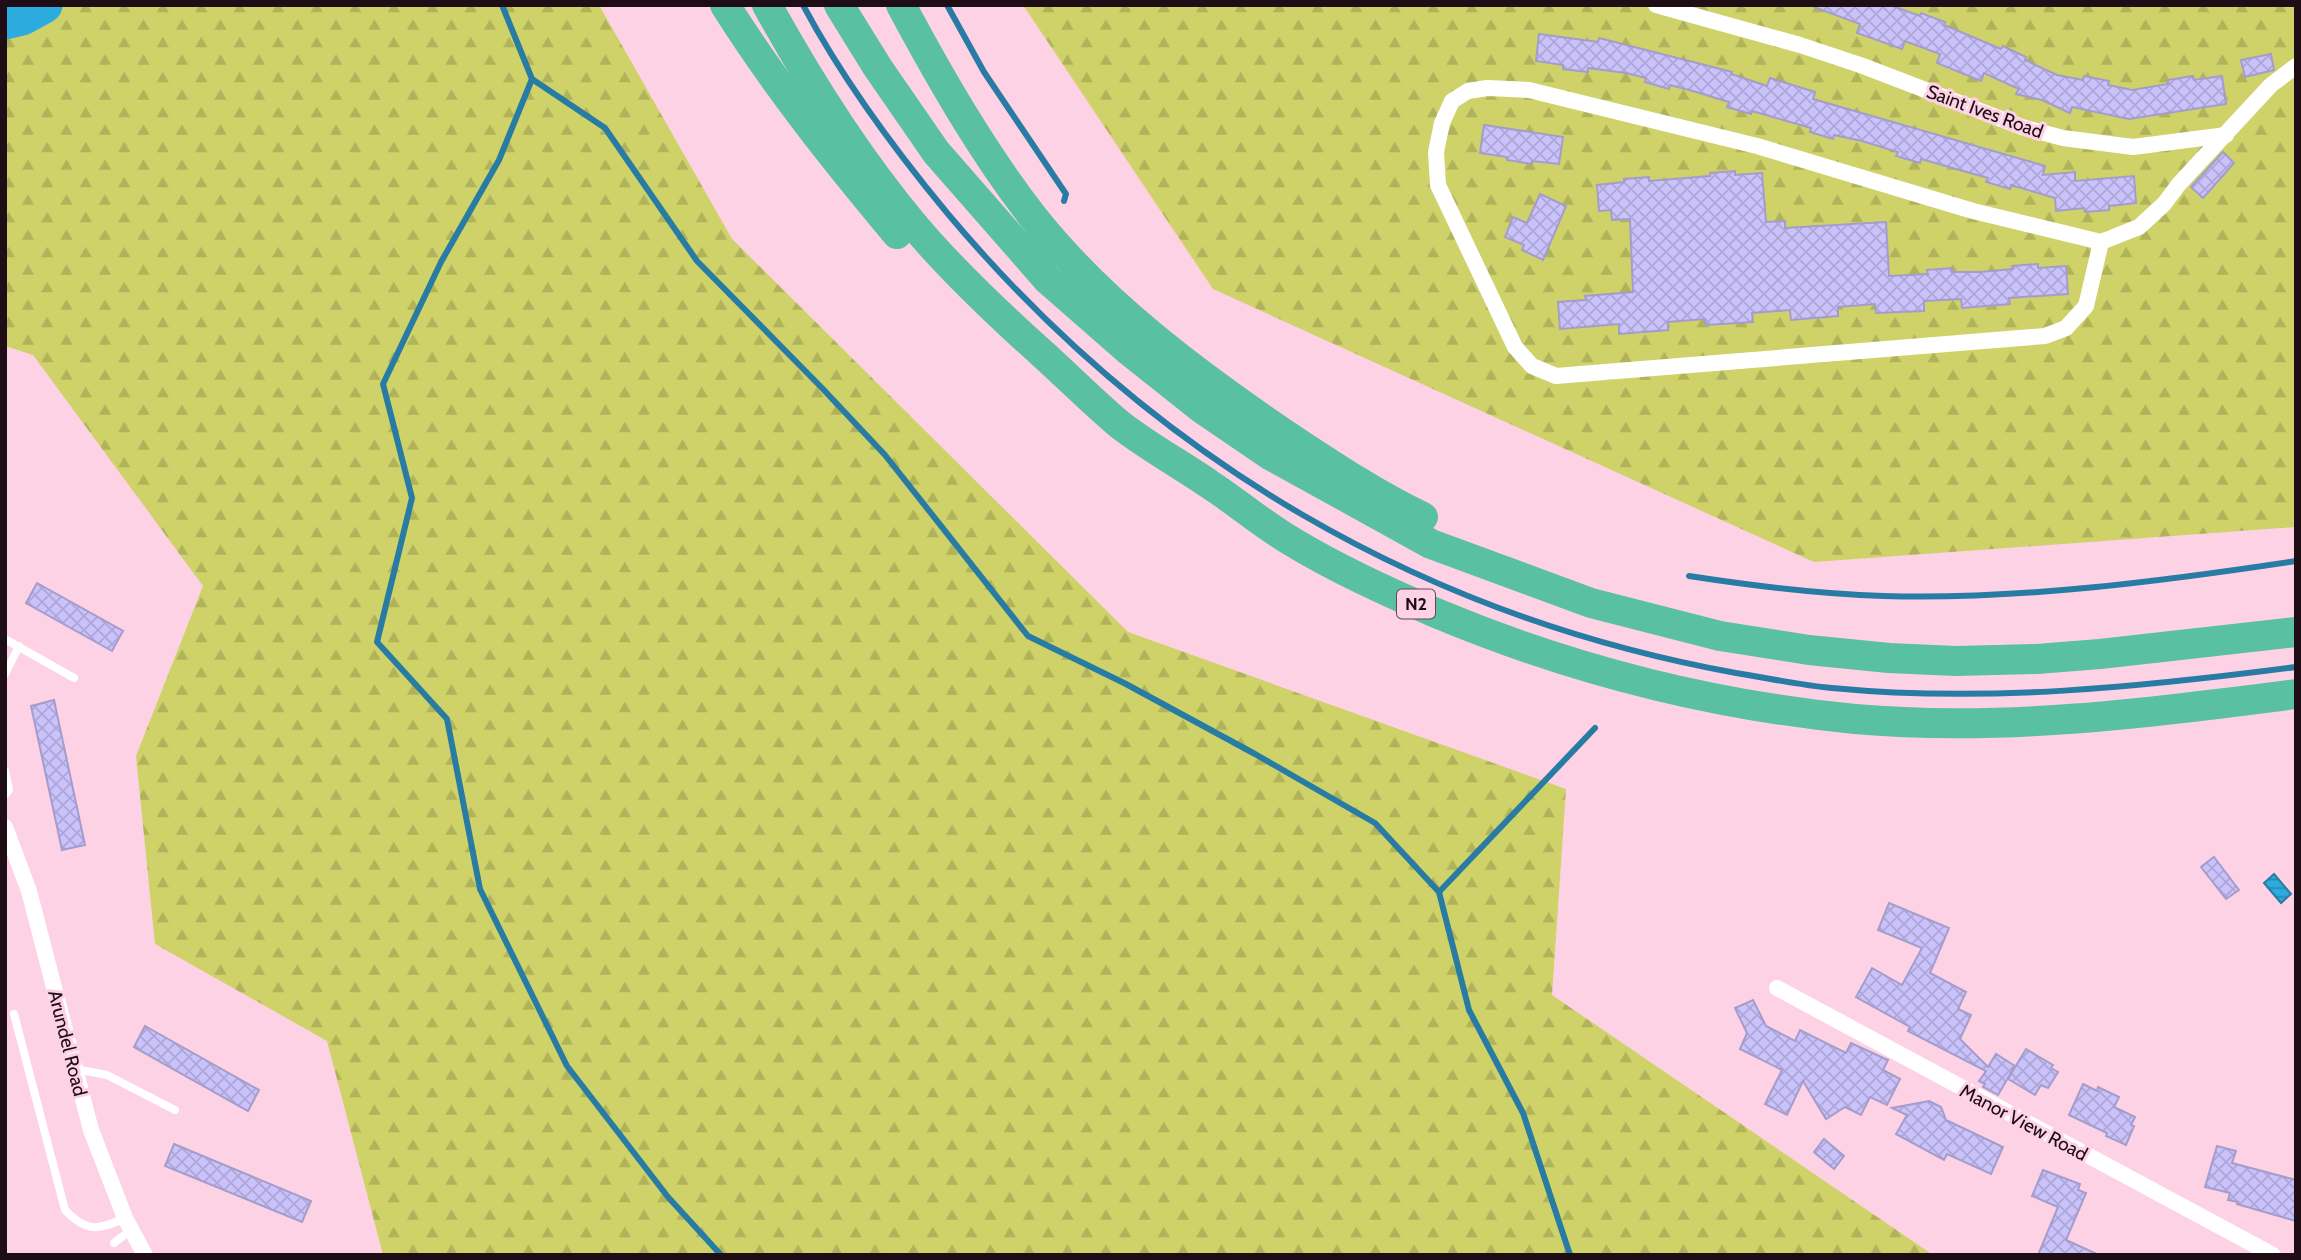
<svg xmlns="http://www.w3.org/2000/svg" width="2301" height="1260" font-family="Cabin,sans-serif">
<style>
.forest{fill:url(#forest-firs)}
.water{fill:url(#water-rules);stroke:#287ca3;stroke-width:2}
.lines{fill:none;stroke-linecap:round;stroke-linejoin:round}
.stream{stroke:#287ca3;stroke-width:6}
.river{stroke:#2cabdf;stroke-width:37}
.building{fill:url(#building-cross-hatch);stroke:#a49dcc;stroke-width:2}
.service{stroke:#fff;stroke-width:8}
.minor{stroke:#fff;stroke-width:16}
.motorway{stroke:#59c0a1;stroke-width:30}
.labels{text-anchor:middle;stroke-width:6;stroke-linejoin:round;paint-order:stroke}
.shield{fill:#fed2e5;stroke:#624854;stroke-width:2}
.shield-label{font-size:18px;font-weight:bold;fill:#1f0d16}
.street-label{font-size:19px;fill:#1f0d16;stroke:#fed2e5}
</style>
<defs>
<pattern id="forest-firs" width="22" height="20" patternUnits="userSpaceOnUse" patternTransform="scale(1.75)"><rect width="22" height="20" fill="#ced269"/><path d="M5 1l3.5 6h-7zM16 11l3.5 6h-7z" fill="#b0b35a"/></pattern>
<pattern id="water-rules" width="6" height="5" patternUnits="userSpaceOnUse" patternTransform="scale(1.75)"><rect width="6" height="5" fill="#2cabdf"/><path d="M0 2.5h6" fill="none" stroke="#258ab4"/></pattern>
<pattern id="building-cross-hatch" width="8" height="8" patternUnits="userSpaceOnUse" patternTransform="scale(1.75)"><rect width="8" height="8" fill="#cac2fa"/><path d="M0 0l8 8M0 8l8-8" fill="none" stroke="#ada6d6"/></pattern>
</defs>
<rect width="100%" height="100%" fill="#fed2e5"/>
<!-- forest -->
<g class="forest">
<polygon points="5,5 599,5 732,239 1128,632 1566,789 1552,995 1933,1255 383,1255 327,1041 155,944 136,756 203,586 33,355 5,346"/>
<polygon points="1023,5 2296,5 2296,527 1814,562 1213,289"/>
</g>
<!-- water -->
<polygon class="water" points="2274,874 2291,894 2281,903 2264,883"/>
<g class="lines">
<!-- stream -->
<g class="stream">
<polyline points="502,5 532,79 605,128 697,261 822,388 885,455 1028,636 1126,684 1255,754 1375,823 1439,892 1469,1010 1523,1113 1570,1255"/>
<path d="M803,5C843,80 894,149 948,214C1154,459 1421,616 1736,673C1768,678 1799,685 1832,688C1987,703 2141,687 2296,667"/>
<polyline points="947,5 984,72 1066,194 1064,201"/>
<polyline points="532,79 499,160 441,262 383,384 412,498 377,642 447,719 480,889 567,1066 668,1197 721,1255"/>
<path d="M1689,576C1754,586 1819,594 1884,596C2019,600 2163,581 2296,561"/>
<polyline points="1439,892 1595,728"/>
</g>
<!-- river -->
<polyline class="river" points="5,21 22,17 44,5"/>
</g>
<!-- building -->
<g class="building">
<polygon points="1814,5 1890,5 1920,16 1921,13 1945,22 1944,25 2001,49 2003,46 2026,57 2025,60 2057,75 2083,80 2084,76 2109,81 2108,85 2132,90 2168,84 2168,80 2193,76 2194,80 2222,76 2226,104 2129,119 2072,107 2070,113 2042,100 2016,94 2019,89 1984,73 1981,81 1937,63 1940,54 1905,41 1902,49 1857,33 1860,24 1814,7"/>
<polygon points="1539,34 1598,42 1599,38 1732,72 1731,74 1767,86 1770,78 1815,92 1813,99 2045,166 2043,175 2075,172 2075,181 2134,176 2136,203 2109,206 2109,210 2085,212 2084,208 2056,211 2055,198 2011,185 2010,189 1986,182 1988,178 1921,159 1920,163 1896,156 1898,152 1862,141 1834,135 1833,139 1810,132 1811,128 1752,111 1751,114 1727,107 1729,102 1693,91 1670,85 1669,89 1645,82 1646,78 1626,73 1588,68 1588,72 1563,69 1563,65 1536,61"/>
<polygon points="2271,54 2274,70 2245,77 2241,60"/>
<polygon points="1484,125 1563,137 1559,164 1532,161 1532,164 1507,160 1507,157 1480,153"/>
<polygon points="2223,152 2234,163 2203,198 2191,187"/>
<polygon points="1735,171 1735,175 1762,173 1766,222 1785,221 1785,228 1886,222 1889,276 1928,274 1927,270 1952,268 1952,272 1980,272 2013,269 2012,266 2038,264 2038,268 2066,266 2068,294 2009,298 2010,304 1962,308 1961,299 1924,301 1924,311 1876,313 1875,304 1838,307 1838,316 1791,320 1790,310 1752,313 1753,322 1706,325 1705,319 1668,322 1668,330 1619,334 1619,324 1560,329 1558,302 1586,300 1585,296 1633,292 1630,219 1612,220 1611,210 1599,211 1597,185 1624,182 1624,179 1649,177 1649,181 1710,176 1710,173"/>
<polygon points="1540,194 1566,206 1543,260 1522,250 1524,245 1505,237 1513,217 1527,223"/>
<polygon points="37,583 123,631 112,651 26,603"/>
<polygon points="54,700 85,845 62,850 31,706"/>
<polygon points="2214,857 2239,890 2226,899 2201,867"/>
<polygon points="1889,903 1949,928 1930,973 1966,992 1958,1009 1971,1015 1960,1039 1988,1067 1996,1054 2015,1066 1998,1095 1983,1087 1985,1084 1979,1081 1986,1071 1908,1031 1910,1027 1856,997 1872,968 1902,985 1922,948 1878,930"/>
<polygon points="1753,1000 1766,1026 1795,1041 1800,1030 1846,1053 1851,1043 1888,1060 1883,1070 1900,1079 1887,1105 1870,1097 1861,1115 1845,1107 1826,1119 1803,1081 1787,1115 1765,1104 1782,1070 1740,1049 1747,1033 1735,1008"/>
<polygon points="145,1026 259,1090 248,1111 134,1047"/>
<polygon points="2026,1049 2053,1065 2051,1068 2058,1072 2048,1088 2041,1085 2035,1095 2008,1079"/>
<polygon points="2083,1084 2097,1091 2098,1087 2119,1097 2114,1107 2135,1117 2131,1125 2134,1126 2126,1145 2106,1136 2107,1133 2069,1115"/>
<polygon points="1929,1101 1941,1107 1946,1120 2003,1147 1991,1174 1947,1154 1944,1160 1896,1134 1907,1115 1892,1108"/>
<polygon points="1824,1139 1844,1156 1834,1169 1814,1152"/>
<polygon points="174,1144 311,1201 302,1222 165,1166"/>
<polygon points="2217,1146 2236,1151 2232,1163 2296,1180 2296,1221 2237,1204 2238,1202 2228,1200 2230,1193 2205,1187"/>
<polygon points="2043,1170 2080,1184 2078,1190 2086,1193 2066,1240 2099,1255 2038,1255 2058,1207 2032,1196"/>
</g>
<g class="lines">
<!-- service -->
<g class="service">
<polyline points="5,639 74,678"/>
<polyline points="5,674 19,646"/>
<polyline points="5,771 9,790 5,795"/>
<path d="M14,1014L65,1210C87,1233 99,1230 125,1218"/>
<polyline points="75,1069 107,1075 175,1110"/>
<polyline points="114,1243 131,1230"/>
</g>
<!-- minor -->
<g class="minor">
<polyline points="1656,5 1800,45 1863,66 2022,127 2063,138 2133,147 2226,135"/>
<polyline points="2101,242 2086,306 2066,328 2045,336 1556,376 1532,366 1515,347 1438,185 1436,152 1442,123 1452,101 1468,91 1487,88 1529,90 1757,146 1973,211 2101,242 2139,227 2164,204 2179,184 2271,85 2296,66"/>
<polyline points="5,827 29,891 91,1130 125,1218 145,1255"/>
<polyline points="1777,988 2273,1255"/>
</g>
<!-- motorway -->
<g class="motorway">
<path d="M725,5C776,86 835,160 897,234"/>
<path d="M767,5C809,81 856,156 912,223C952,271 999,315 1046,357C1070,379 1094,403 1119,424C1147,446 1180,464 1209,484C1237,502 1262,524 1291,541C1337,569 1386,591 1436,613C1570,669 1710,705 1855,719C2002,732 2150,713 2296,694"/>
<polyline points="839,5 878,68 936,152 1048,280 1128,350 1201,408 1270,455 1431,544 1591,603 1720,636 1809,650 1889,658 1956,661 2037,659 2100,654 2296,632"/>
<path d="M901,5C940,78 982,151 1033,217C1102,304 1195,373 1286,435C1330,464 1376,495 1423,517"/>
</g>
</g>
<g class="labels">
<!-- shield labels -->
<rect class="shield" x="1397" y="589.5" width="38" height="29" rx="5"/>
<g class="shield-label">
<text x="1416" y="610">N2</text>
</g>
<!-- street labels -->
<g class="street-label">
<text transform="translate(1985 111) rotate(20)" y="7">Saint Ives Road</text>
<text transform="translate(68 1043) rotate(76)" y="7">Arundel Road</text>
<text transform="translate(2024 1122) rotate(28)" y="7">Manor View Road</text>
</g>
</g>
<!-- border -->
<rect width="2301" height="1260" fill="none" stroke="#1f0d16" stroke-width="14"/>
</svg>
